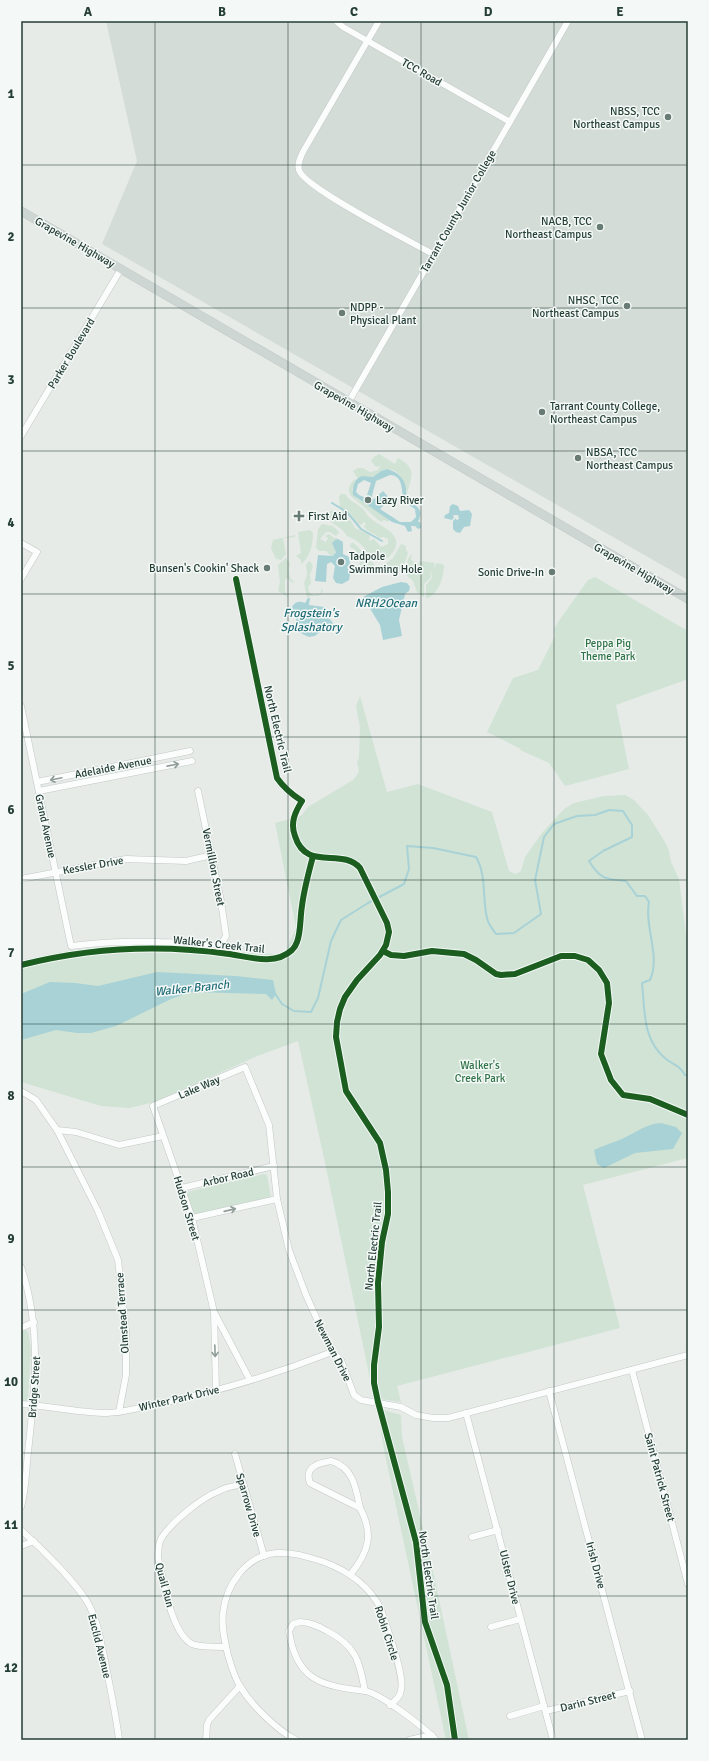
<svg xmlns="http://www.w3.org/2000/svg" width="709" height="1761" font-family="Signika,sans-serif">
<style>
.built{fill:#d4dcd8}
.green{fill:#d0e3d5}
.water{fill:#a9d2d6;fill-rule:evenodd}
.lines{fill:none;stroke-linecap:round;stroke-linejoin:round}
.stream{stroke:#a9d2d6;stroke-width:2}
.minor-casing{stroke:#c3c8c5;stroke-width:7}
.major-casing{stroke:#c2cac7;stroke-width:9}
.minor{stroke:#fbfcfc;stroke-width:6}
.major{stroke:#ced6d4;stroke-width:8}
.cycleway-casing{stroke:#f4f9f7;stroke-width:8}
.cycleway{stroke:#1b5e20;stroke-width:6}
.oneway{stroke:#909d99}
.grid{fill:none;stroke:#243e36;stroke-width:1;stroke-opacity:0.55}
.poi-dot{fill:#687b74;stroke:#f4f9f7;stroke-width:1.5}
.labels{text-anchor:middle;stroke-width:3;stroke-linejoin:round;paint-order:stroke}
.street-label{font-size:11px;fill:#243e36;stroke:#f4f9f7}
.poi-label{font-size:11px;fill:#243e36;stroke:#f4f9f7;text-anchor:start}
.park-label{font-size:11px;fill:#307347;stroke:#f4f9f7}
.water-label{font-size:12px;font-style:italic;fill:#206c77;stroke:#f4f9f7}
.neatline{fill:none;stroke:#243e36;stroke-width:1.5}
.grid-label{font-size:13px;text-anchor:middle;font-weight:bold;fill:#243e36}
</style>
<rect width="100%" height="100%" fill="#e6ebe8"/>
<!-- built -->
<polygon class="built" points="106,21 688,21 688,580 102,244 137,161"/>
<!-- green -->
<g class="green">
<path d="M379,454L395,464L398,458C418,469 411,477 407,494C406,483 398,465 383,470C379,471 376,475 373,477L363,476L358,479L353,471L358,468H363L370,472L378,470L380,466L376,467L371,461L374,457Z"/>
<path d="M355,479L356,481L352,490L357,499C364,501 383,514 389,520L388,522L384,520L381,522C374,517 370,512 364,507C356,499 340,493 355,479Z"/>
<path d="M341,494H345C350,502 357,503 363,509C365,511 366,514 368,516C378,527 411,534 389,557C369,564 370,551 358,542C355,539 350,538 347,536C343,529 334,524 326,519V514C331,509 339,510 345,512L346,515L344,518L351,521L355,528L370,535L369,541L374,539L381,547L388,544V539L383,537L379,538C375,533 366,532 364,526L366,524L364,522L361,525C353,521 354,512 340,507L339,497Z"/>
<polygon points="322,524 333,526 339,532 336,536 330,532 326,532 320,539 326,542 328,538 325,536 329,534 334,538 338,538 332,543 336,551 333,556 331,556 326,551 319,551 316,548 318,529"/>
<path d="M310,530L313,533C313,544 310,558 301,564V560L296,556L301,553L298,532Z"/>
<polygon points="295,535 295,537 283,538 286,554 281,560 276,559 271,548 273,540"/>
<path d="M351,543H354L374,564V570L371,574L362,575L359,573C360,562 362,552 350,547Z"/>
<polygon points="401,544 406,546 406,549 408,553 404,565 398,571 393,571 392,570 387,572 384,570 384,565 393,558"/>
<polygon points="412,553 411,560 418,564 420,561 435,563 433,570 430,573 431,577 424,584 424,597 417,592 413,581 405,574 408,559"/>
<path d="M286,558L290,563C288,571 288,577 295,583L291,582L287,578L285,580V592L288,597L278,591L280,582L278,565Z"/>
<path d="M309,561L311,562L313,566L310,575L311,583L308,587L309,592C312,596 316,596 321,593V588L323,592L318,596H311L307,598L304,583L307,575L306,564Z"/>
<path d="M437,563L444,565C444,576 439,593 428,598H426V585L432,578L431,573Z"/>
<polygon points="595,577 688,631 688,679 616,705 629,769 565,786 549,763 520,750 521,749 487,732 513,678 538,670 555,636 554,630 558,622 588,580"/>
<path d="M360,696L387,792L418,784L492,812L509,871L516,874L521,871L525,857L532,847L542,833L564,809L574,803L604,796L625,795L634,800L648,815L665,842L669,851L671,862L679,879L688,951V1158L583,1185L620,1328L397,1386L401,1402L374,1398L324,1158L298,1041L255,1057L158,1101L130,1108L101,1106L21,1082V961C55,952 91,946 127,945C177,945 226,952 276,954L286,950L296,928L275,823L301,816L308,807L353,780L359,772L357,762L359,758L360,727L356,706Z"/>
<polygon points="264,1174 267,1175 271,1198 194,1216 193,1215 187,1197 187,1192"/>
<polygon points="24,1330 28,1331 31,1349 28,1401 21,1401 21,1331"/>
<polygon points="377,1408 401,1415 402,1437 434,1576 469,1740 446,1740 384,1450"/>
</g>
<!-- water -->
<g class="water">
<path d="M387,469C402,473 408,483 406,499C415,506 425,507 418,522H420L421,528L418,529L415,526H411L412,531L408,532L405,526L392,522L353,495C352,489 354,477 363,476C366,476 369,477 373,477L381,471ZM390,475C404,475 401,492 404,502L415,509L416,517L411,522H400L380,509L390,499L383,491L374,499H371L376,481ZM364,480L371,483L366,498L359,495L356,492L358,484Z"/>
<polygon points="453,504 458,506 460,511 469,510 472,514 470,526 464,527 460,533 456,532 453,529 453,521 456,518 456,520 459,519 458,515 453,515 454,517 452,520 444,518 445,515 449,513 450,506"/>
<polygon points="338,539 343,542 343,554 349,557 350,564 347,567 350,574 349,580 342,584 336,583 333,578 335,566 331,562 327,564 326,582 315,581 318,555 333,556 336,552 332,543 335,540"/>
<polygon points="401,582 407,583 410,587 409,591 405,594 399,620 402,636 383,640 380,625 363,597 382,587"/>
<path d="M308,598H310L309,605L324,607L326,609L327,616L333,623L331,628H324C314,638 311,640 298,631L299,626L295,624L298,613L292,612L291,610C293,603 298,600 305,603Z"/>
<polygon points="157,972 236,976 273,980 276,994 272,1000 266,994 191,992 171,999 116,1026 91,1033 77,1033 56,1030 21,1040 21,994 50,982 75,983 98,986"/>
<path d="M661,1123L676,1127L682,1133L673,1149L635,1153L604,1168L597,1164L594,1150C602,1146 609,1144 617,1141C633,1135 644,1124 661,1123Z"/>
</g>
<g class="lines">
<!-- stream -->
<g class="stream">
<polyline points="332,503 347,512 361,529 382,541"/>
<path d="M274,992L282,1004L294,1011L311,1012L318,998L331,941L341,920L368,903L404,884L409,869L407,846L433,848L476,857C487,876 482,898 487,918C488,924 493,930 496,934L514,933L541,914L535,880L544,837L554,824L577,816L595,815L609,810L623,811L632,825V837L603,851L589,861C600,879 605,879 626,881L637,896H645L649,902C644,927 661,956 650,980L642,983C645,1010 642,1040 666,1059C675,1066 678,1064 685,1075H688"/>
</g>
<!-- minor casing -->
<g class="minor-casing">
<g id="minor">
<polyline points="336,21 343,27 510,122"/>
<path d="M379,21L304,150C301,156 297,163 299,170C303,187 413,243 433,254"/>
<polyline points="348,403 568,21"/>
<polyline points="21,436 121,269"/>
<polyline points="21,543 37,552 21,579"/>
<path d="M21,706L71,946C101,942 130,941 160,942C180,942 203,948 222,943L226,936L221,901L198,791"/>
<polyline points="37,782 190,751"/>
<polyline points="39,791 192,761"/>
<polyline points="21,879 126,859 186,861 212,855"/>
<polyline points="21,1091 36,1100 57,1130 98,1211 118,1260 126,1331 126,1375 119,1412"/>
<polyline points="57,1130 76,1132 119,1145 163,1136"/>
<polyline points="182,1188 274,1166"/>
<polyline points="192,1218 277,1199"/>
<path d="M21,1267C42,1329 35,1388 28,1452C26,1470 26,1490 21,1507"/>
<polyline points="215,1314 250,1380"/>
<polyline points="21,1328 34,1322"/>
<polyline points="632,1370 688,1584"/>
<polyline points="216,1390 214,1312 192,1218 153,1106 245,1067 269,1125 277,1199 289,1250 306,1295 332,1352 341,1360 354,1395 361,1400 401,1407 416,1415 433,1418 448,1418 688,1355"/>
<polyline points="549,1391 642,1740"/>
<path d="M21,1404C48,1406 76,1412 103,1413C121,1413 139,1408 157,1404C217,1392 276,1374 332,1352"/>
<polyline points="466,1413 553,1740"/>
<polyline points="235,1454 264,1556"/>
<path d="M331,1461C353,1467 356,1488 360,1508L310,1483C304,1467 318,1463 331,1461Z"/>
<path d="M21,1530C40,1547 77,1583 89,1605C98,1622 101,1643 105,1661C110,1688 116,1714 119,1740"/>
<polyline points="472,1537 498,1530"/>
<polyline points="21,1546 34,1541"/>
<path d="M350,1575C369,1552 374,1534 360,1508"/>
<path d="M300,1622C310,1622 318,1626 327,1631C356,1646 359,1660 365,1691C321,1686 296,1680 289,1631L293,1624Z"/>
<polyline points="491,1627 520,1619"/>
<path d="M226,1647C215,1646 201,1648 192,1644C171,1633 163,1579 158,1558C158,1551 158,1543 162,1537C173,1521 201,1498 219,1491C226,1487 235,1486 243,1484"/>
<path d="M365,1691C380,1693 425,1728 436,1740"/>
<polyline points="546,1711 630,1691"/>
<polyline points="510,1716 544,1706"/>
<polyline points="206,1740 207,1725 209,1720 240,1686"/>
<path d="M296,1740C277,1730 251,1705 240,1686C234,1677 231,1665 228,1655C225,1642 221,1626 223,1613C226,1585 246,1555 277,1553C294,1552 308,1557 324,1562C348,1571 369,1585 381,1609C386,1626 405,1675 401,1690C400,1697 396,1700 390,1705"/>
<polyline points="409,1740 432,1735"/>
</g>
</g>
<!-- major casing -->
<g class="major-casing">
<polyline id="major" points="21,211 688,599"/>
</g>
<!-- minor -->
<use href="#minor" class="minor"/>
<!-- major -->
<use href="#major" class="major"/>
<!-- cycleway casing -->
<g class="cycleway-casing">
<g id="cycleway">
<path d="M236,579L277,778C284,788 291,794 302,801C295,812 290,823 295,836C306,872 342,847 360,868L387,923L389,932L386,945L380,955L357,980L345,997L340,1009L337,1022L336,1037L346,1091L380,1143L386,1170L388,1192V1214L382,1242L378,1283L379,1327L374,1365V1383L378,1402L416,1542L425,1622L447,1685L455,1740"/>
<polyline points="383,951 391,955 404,956 432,951 464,954 476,960 496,974 501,975 515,974 561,956 575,956 588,960 599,970 607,983 609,1003 601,1054 611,1080 623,1095 650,1099 688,1115"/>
<path d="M21,965C88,948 160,944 229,954C249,957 275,966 292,950C294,948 296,945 297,942C301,932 300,917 302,906C304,889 309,872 313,856"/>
</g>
</g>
<!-- cycleway -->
<use href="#cycleway" class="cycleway"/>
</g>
<!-- one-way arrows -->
<defs><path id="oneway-shaft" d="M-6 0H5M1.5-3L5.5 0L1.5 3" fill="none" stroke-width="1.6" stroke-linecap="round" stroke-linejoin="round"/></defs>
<g class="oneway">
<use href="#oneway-shaft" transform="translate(173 765) rotate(-11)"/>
<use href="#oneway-shaft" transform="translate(56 779) rotate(168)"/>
<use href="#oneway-shaft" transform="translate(230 1210) rotate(-13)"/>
<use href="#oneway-shaft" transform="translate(215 1351) rotate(88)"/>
</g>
<!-- grid -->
<path class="grid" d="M155,21V1740M288,21V1740M421,21V1740M554,21V1740M21,165H688M21,308H688M21,451H688M21,594H688M21,737H688M21,880H688M21,1024H688M21,1167H688M21,1310H688M21,1453H688M21,1596H688"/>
<!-- markers -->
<g class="poi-dot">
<circle cx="668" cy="117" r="4"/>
<circle cx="600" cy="227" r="4"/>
<circle cx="627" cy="306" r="4"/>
<circle cx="342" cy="313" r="4"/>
<circle cx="542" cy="412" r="4"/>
<circle cx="578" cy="458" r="4"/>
<circle cx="368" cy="500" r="4"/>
<path d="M297 510h4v4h4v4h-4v4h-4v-4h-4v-4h4z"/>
<circle cx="341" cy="562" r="4"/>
<circle cx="267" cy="568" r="4"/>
<circle cx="552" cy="572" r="4"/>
</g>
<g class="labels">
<!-- street labels -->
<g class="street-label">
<text transform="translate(422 72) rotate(30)" y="4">TCC Road</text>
<text transform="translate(458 211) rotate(-60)" y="4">Tarrant County Junior College</text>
<text transform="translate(75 242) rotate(30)" y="4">Grapevine Highway</text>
<text transform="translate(71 353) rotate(-59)" y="4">Parker Boulevard</text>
<text transform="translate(354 406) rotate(30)" y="4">Grapevine Highway</text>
<text transform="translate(634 568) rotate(30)" y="4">Grapevine Highway</text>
<text transform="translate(278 729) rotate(77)" y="4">North Electric Trail</text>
<text transform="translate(113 767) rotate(-11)" y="4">Adelaide Avenue</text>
<text transform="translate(46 826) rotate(78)" y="4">Grand Avenue</text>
<text transform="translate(93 865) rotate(-10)" y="4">Kessler Drive</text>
<text transform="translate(214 867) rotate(79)" y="4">Vermillion Street</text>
<text transform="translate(219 944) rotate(6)" y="4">Walker's Creek Trail</text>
<text transform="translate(199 1087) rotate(-23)" y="4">Lake Way</text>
<text transform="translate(228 1177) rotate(-13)" y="4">Arbor Road</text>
<text transform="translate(187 1208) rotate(73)" y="4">Hudson Street</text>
<text transform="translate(373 1246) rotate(-84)" y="4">North Electric Trail</text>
<text transform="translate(122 1313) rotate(-94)" y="4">Olmstead Terrace</text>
<text transform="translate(333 1350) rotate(63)" y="4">Newman Drive</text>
<text transform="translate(34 1387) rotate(-86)" y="4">Bridge Street</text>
<text transform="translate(179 1398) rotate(-13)" y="4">Winter Park Drive</text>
<text transform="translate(660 1477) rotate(75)" y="4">Saint Patrick Street</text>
<text transform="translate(249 1505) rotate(74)" y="4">Sparrow Drive</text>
<text transform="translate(596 1565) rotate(75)" y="4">Irish Drive</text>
<text transform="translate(429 1575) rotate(82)" y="4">North Electric Trail</text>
<text transform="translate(510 1577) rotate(76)" y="4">Ulster Drive</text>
<text transform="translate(165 1585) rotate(75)" y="4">Quail Run</text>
<text transform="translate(387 1633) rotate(72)" y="4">Robin Circle</text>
<text transform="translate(100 1646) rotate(76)" y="4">Euclid Avenue</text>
<text transform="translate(588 1701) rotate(-14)" y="4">Darin Street</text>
</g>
<!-- poi labels -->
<g class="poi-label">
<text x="660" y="115" text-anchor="end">NBSS, TCC<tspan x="660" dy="13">Northeast Campus</tspan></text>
<text x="592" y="225" text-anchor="end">NACB, TCC<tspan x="592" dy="13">Northeast Campus</tspan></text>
<text x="619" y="304" text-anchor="end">NHSC, TCC<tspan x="619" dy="13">Northeast Campus</tspan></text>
<text x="350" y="311">NDPP -<tspan x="350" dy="13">Physical Plant</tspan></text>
<text x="550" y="410">Tarrant County College,<tspan x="550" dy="13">Northeast Campus</tspan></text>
<text x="586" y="456">NBSA, TCC<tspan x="586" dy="13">Northeast Campus</tspan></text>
<text x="376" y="504">Lazy River</text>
<text x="308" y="520">First Aid</text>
<text x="349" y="560">Tadpole<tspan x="349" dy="13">Swimming Hole</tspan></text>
<text x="259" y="572" text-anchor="end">Bunsen's Cookin' Shack</text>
<text x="544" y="576" text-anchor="end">Sonic Drive-In</text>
</g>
<!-- park labels -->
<g class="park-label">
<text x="608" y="647">Peppa Pig<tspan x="608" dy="13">Theme Park</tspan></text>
<text x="480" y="1069">Walker's<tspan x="480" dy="13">Creek Park</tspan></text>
</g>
<!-- water labels -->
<g class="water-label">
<text x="386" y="607">NRH2Ocean</text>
<text x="311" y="617">Frogstein's<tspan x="311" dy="14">Splashatory</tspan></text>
<text transform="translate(192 988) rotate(-6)" y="4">Walker Branch</text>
</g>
</g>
<!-- border -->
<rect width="709" height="1761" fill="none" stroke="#f4f9f7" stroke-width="44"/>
<rect x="22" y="22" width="665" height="1717" class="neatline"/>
<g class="grid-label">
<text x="88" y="16">A</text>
<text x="222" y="16">B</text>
<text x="354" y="16">C</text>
<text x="488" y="16">D</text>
<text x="620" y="16">E</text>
<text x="11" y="98">1</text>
<text x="11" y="241">2</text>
<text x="11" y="384">3</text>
<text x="11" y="527">4</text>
<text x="11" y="670">5</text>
<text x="11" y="814">6</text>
<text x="11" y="957">7</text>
<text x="11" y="1100">8</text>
<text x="11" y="1243">9</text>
<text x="11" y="1386">10</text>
<text x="11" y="1529">11</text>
<text x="11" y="1672">12</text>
</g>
</svg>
